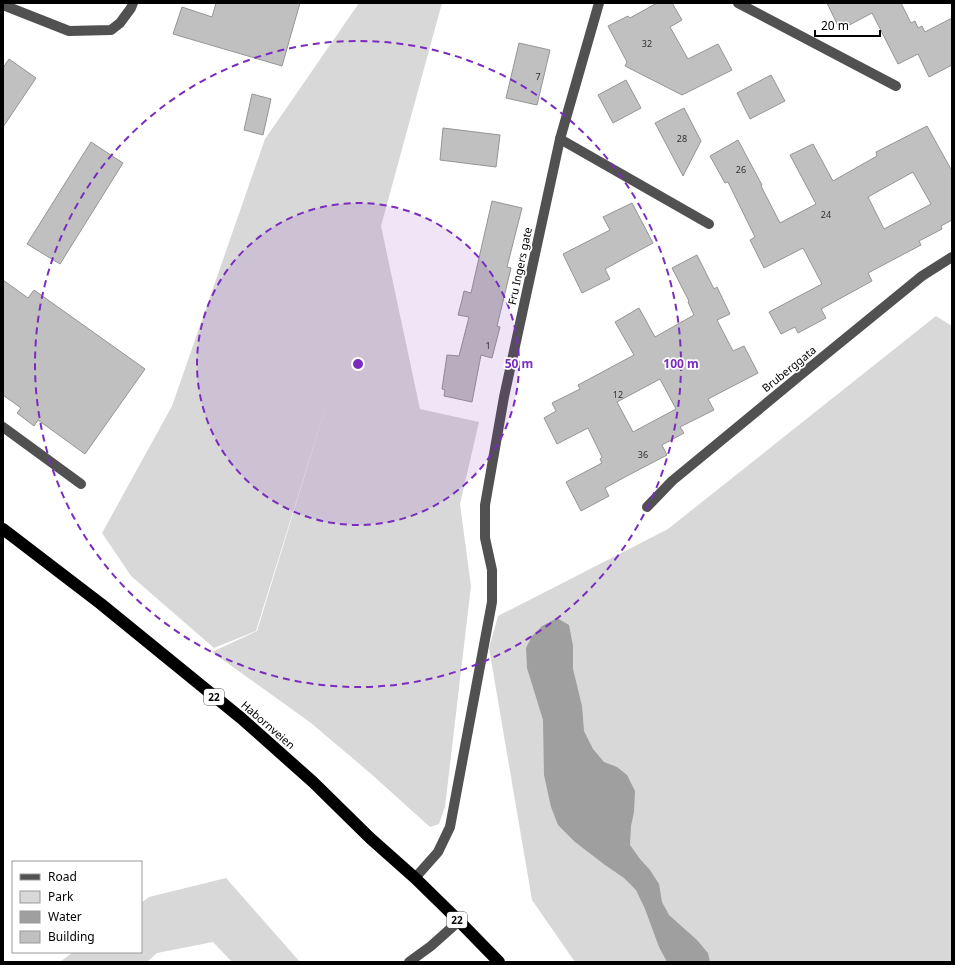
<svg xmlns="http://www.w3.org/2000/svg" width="955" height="965" font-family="'Noto Sans',sans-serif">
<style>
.green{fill:#d8d8d8}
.water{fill:#9f9f9f}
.building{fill:#c0c0c0;stroke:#959595;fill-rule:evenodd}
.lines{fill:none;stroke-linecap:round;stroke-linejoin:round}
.minor{stroke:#515151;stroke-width:10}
.highway{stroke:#000;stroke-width:12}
.ring{fill:none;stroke:#7b2cbf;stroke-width:2;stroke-dasharray:7 5}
.labels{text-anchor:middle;stroke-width:3.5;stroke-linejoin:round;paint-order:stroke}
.number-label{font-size:9px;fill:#303030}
.shield{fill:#fff;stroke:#4c4c4c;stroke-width:1}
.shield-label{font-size:10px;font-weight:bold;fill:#000}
.street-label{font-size:11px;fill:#000;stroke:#fff}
.centre{fill:#7b2cbf;stroke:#fff;stroke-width:2}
.ring-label{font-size:12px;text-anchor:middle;font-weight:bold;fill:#7b2cbf;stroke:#fff;stroke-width:3.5;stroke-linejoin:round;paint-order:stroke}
</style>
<rect width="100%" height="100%" fill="#fff"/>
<!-- green -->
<g class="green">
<polygon points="359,3 442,3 381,226 420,409 479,422 460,504 471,586 445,807 439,824 430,827 370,773 311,723 212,652 257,631 330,393 256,631 214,648 131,576 102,533 172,406 265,139"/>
<polygon points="936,316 952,326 952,962 575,962 532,900 489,648 498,616 668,529"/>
<polygon points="226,878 300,962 232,962 213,942 157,953 147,962 60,962 73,952 141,952 141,903 149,897"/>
</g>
<!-- water -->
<polygon class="water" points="557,618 569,625 573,646 573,669 582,706 584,731 593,749 604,762 617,767 627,775 635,791 634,812 631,826 630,845 640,859 650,870 659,884 662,902 669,915 697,940 708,953 710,962 667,962 659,947 645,909 636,890 624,878 605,865 575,842 558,825 551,807 544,775 543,720 527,668 526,648 532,636 542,626"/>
<!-- building -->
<g class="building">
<polygon points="216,3 300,3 282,66 173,34 182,7 212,17"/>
<polygon points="657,3 672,3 682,20 670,27 688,59 718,44 732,70 682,95 625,66 627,62 608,26 628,16 630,18"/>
<polygon points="827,3 901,3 911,23 915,21 918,28 922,26 925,32 952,18 952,65 929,77 918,54 898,64 872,13 840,30"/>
<polygon points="519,43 550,50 537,105 506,98"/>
<polygon points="9,59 36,78 3,127 3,68"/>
<polygon points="771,75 785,101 750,119 737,93"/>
<polygon points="626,80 641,108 613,123 598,95"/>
<polygon points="252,94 271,99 263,135 244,130"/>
<polygon points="684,108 701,141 683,176 655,123"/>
<path d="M927,126L952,171V220L941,226L942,229L919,241L921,245L868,273L872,281L821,309L826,318L798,333L795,327L781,334L769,312L822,284L803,248L764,268L750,240L755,237L728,182L725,183L710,156L738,140L762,185L761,186L780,223L816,204L790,155L813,144L833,181L877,156L876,152ZM913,172L931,204L884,229L868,197Z"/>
<polygon points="443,128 500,135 496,167 440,160"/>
<polygon points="91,142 123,163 60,264 27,244"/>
<polygon points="492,201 522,208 507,267 511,268 497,326 500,327 492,358 481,355 472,402 444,396 445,390 442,389 447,355 459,356 469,317 458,315 462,300 464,291 471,293"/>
<polygon points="632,203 653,243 605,269 610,279 582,293 563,254 610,230 603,217"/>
<path d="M697,255L714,289L717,287L730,314L717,320L733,351L744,346L758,373L708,399L714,410L680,427L684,433L662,445L667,455L625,477L605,488L609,496L581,511L566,482L602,463L600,459L602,457L588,428L557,444L544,418L556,411L552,403L580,389L578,385L634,355L615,322L639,308L655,337L694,315L688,302L689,301L672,268ZM660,379L676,409L633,432L617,402Z"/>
<polygon points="3,280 28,298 34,290 145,369 85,454 38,420 34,426 17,413 21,408 3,395"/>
</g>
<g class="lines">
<!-- minor -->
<g class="minor">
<polyline points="738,3 896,86"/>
<polyline points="3,5 69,31 111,30 120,23 131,8 133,3"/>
<polyline points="560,139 709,224"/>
<polyline points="3,427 81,484"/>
<polyline points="647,507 672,481 803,373 922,276 952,257"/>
<polyline points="415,878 438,852 450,827 492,602 492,570 485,538 485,505 504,397 560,139 599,3"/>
<polyline points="409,962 431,946 459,921"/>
</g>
<!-- highway -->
<polyline class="highway" points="3,529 101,604 241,718 313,782 370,838 415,878 459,921 499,962"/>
</g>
<!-- distance rings -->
<circle cx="358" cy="364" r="161" fill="#7b2cbf" fill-opacity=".12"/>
<g class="ring">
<circle cx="358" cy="364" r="161"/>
<circle cx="358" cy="364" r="323"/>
</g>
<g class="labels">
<!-- number labels -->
<g class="number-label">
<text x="647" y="47">32</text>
<text x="538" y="80">7</text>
<text x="682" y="142">28</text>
<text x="741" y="173">26</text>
<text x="826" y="218">24</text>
<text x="488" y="349">1</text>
<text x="618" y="398">12</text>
<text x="643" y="458">36</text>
</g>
<!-- shield labels -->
<g class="shield">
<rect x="204" y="689" width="20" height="16" rx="3"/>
<rect x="447" y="912" width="20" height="16" rx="3"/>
</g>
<g class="shield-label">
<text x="214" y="701">22</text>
<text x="457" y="924">22</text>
</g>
<!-- street labels -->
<g class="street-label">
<text transform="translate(520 266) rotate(-78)" y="4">Fru Ingers gate</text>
<text transform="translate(789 369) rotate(-39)" y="4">Bruberggata</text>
<text transform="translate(268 725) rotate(41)" y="4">Habornveien</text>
</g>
</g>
<circle cx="358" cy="364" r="6" class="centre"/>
<g class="ring-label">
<text x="519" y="368">50 m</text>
<text x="681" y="368">100 m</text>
</g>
<!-- border -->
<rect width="955" height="965" fill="none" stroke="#000000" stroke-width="8"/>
<!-- legend -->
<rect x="12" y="861" width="130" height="92" fill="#ffffff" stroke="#999999"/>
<rect x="20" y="874" width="20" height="6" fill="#515151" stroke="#999999"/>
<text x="48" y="881" font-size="12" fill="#000000">Road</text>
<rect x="20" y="891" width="20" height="12" fill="#d8d8d8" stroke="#999999"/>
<text x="48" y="901" font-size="12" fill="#000000">Park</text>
<rect x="20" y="911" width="20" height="12" fill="#9f9f9f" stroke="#999999"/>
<text x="48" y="921" font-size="12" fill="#000000">Water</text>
<rect x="20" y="931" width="20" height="12" fill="#c0c0c0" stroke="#999999"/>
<text x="48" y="941" font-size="12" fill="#000000">Building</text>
<!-- scale -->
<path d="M815 30v6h65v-6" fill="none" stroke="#000000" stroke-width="2"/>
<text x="821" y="30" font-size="12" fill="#000000" stroke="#ffffff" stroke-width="3" paint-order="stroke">20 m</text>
</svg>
